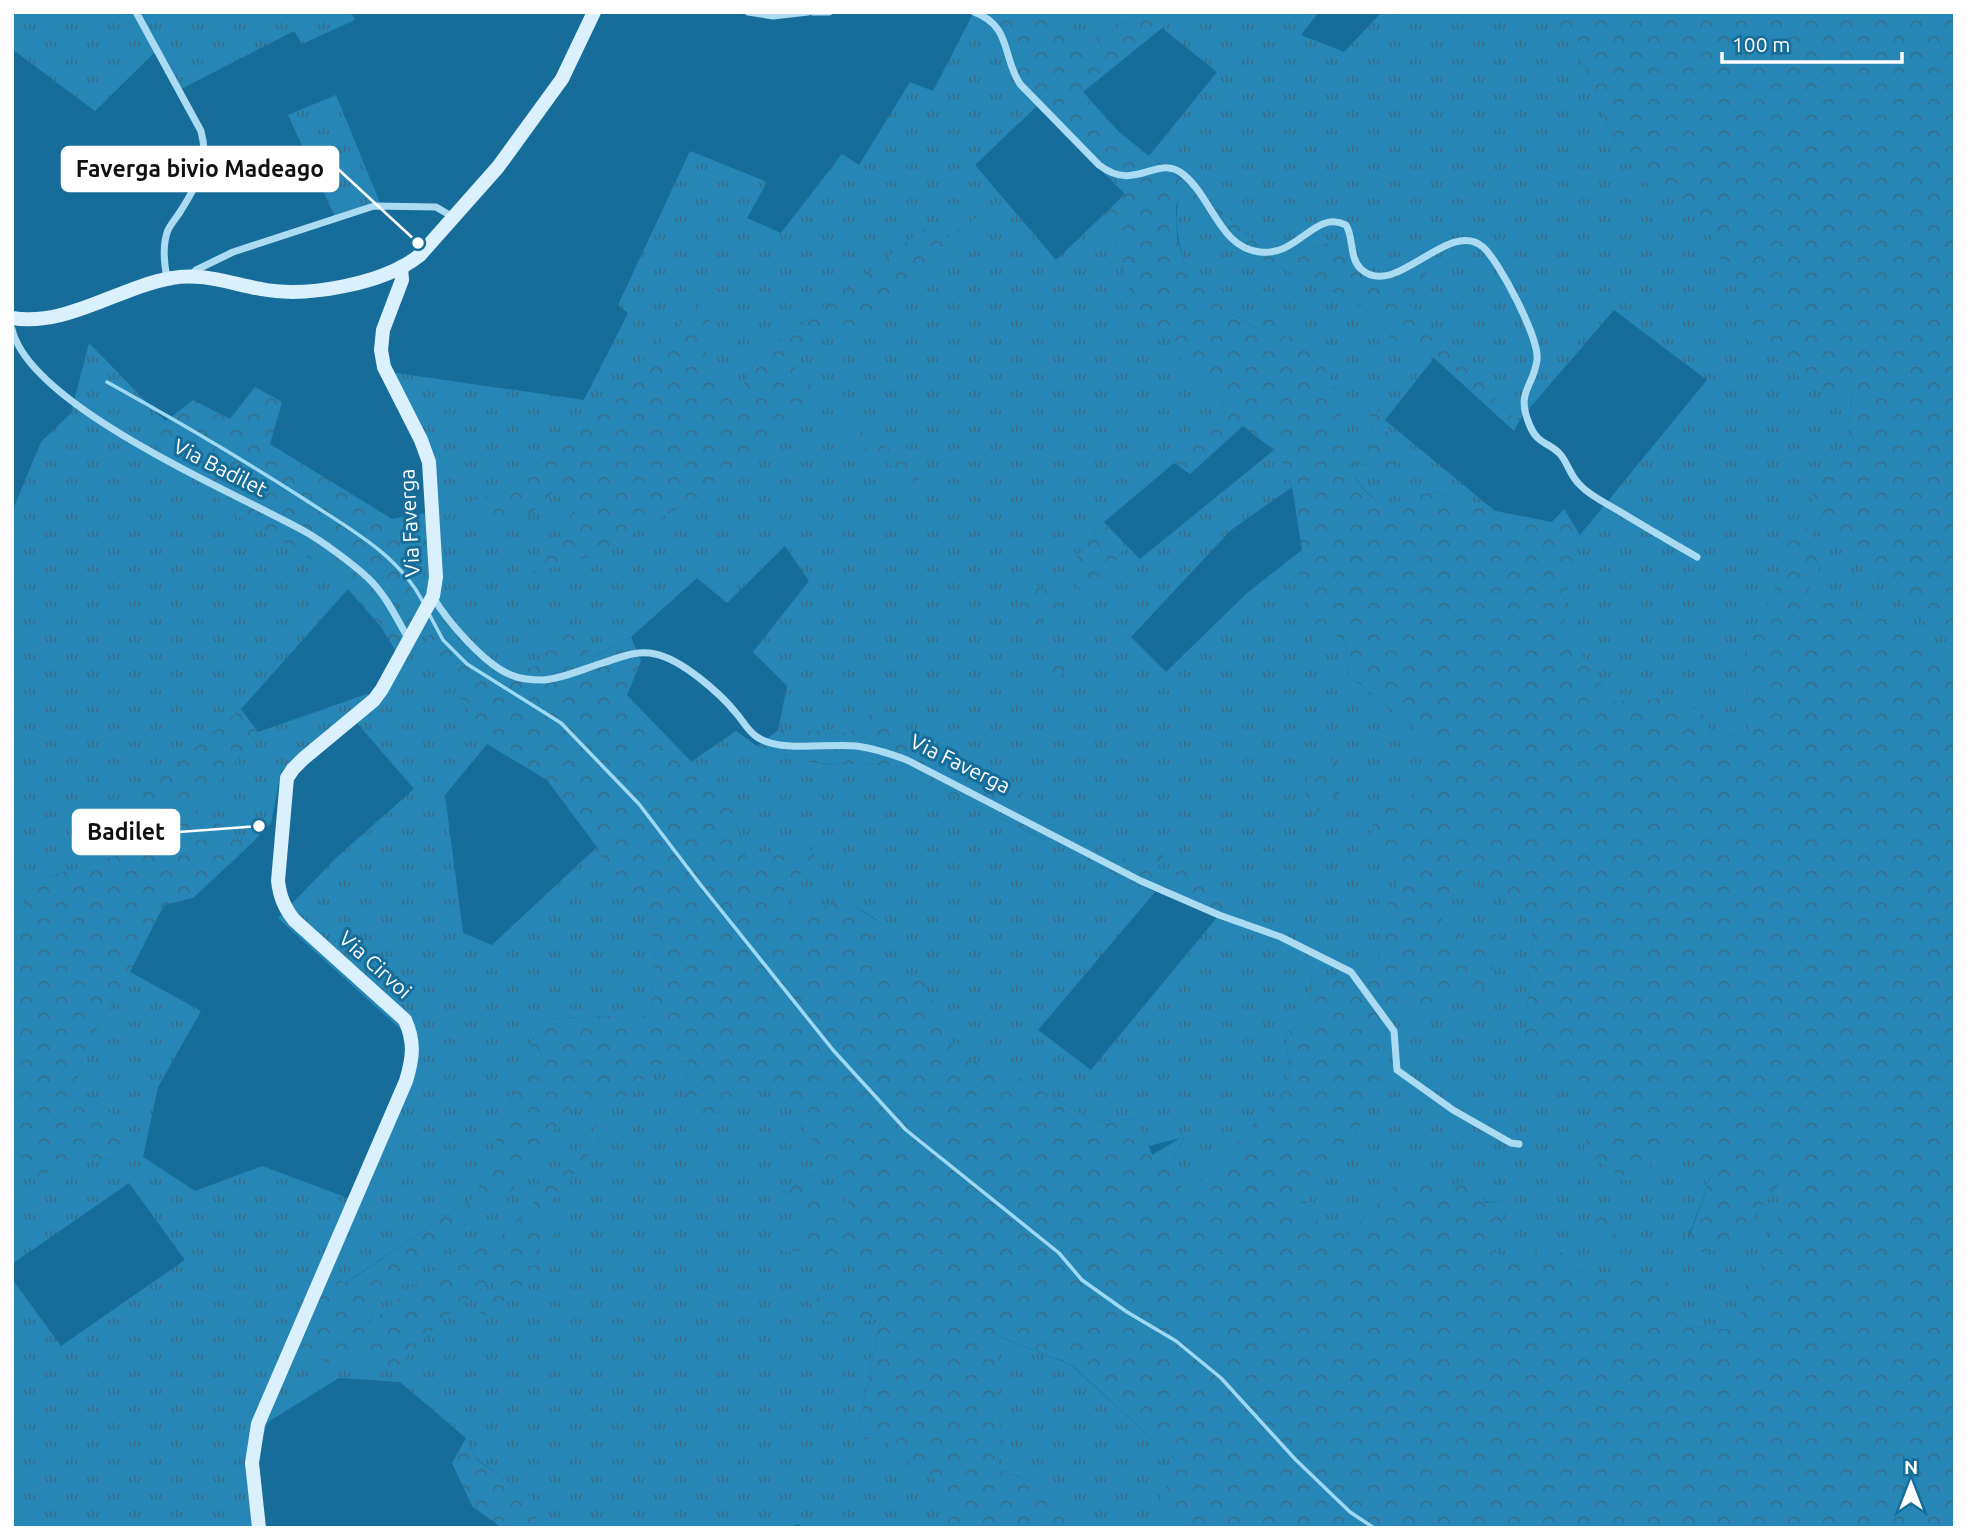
<svg xmlns="http://www.w3.org/2000/svg" width="1967" height="1540" font-family="Ubuntu,sans-serif">
<style>
.grass{fill:url(#grass-tufts);fill-rule:evenodd}
.forest{fill:url(#forest-crowns);fill-rule:evenodd}
.lines{fill:none;stroke-linecap:round;stroke-linejoin:round}
.stream{stroke:#9ed9f4;stroke-width:3.5}
.street{stroke:#abdbf2;stroke-width:7}
.secondary{stroke:#daf0fc;stroke-width:14}
.labels{text-anchor:middle;stroke-width:6;stroke-linejoin:round;paint-order:stroke}
.street-label{font-size:21px;fill:#fff;stroke:#176d9a}
.leader{fill:none;stroke:#fff;stroke-width:2.5}
.callout-dot{fill:#fff;stroke:#176d9a;stroke-width:2.5}
.callout{fill:#fff;stroke:#fff;stroke-width:2.5}
.callout-label{font-size:23px;text-anchor:middle;font-weight:bold;fill:#111}
</style>
<defs>
<pattern id="grass-tufts" width="24" height="20" patternUnits="userSpaceOnUse" patternTransform="scale(1.75)"><rect width="24" height="20" fill="#2687b6"/><path d="M3 7l-1-3M5 7V3M7 7l1-3M15 17l-1-3M17 17v-4M19 17l1-3" fill="none" stroke="#356f8c"/></pattern>
<pattern id="forest-crowns" width="20" height="18" patternUnits="userSpaceOnUse" patternTransform="scale(1.75)"><rect width="20" height="18" fill="#2687b6"/><path d="M2 6a3 3 0 1 1 6 0M12 15a3 3 0 1 1 6 0" fill="none" stroke="#356f8c"/></pattern>
</defs>
<rect width="100%" height="100%" fill="#176d9a"/>
<!-- grass -->
<g class="grass">
<polygon points="12,12 351,12 355,20 302,44 294,31 181,89 158,49 95,111 12,49"/>
<path d="M974,12H977L1037,106L975,165L1056,260L1096,222L1114,237L1139,320L1183,348L1179,364L1221,394L1225,416L1174,463L1104,522L1068,569L1106,575L1126,545L1140,559L1274,450L1280,455L1292,487L1231,530L1131,637L1166,672L1247,593L1302,550L1300,582L1318,629L1301,664L1333,632L1345,643L1348,675L1427,738L1435,754C1421,798 1410,796 1372,817L1374,855L1402,858V876L1383,915L1378,959L1355,981L1312,974L1309,1019L1286,1033L1290,1085L1187,1197L1170,1167L1184,1137L1149,1146L1137,1119L1093,1121L999,1066L958,1060L922,978L859,959L877,920L844,898L814,913L786,906L789,884L816,859L807,844L749,866L730,802L691,762L736,731L757,746L815,763L887,765L1048,841L937,753L911,751L882,706L848,733L778,730L787,686L753,652L809,581L785,546L727,603L697,578L631,637L591,658L538,665L506,677L444,623L426,639L487,744L445,795L463,933L492,945L597,847L614,882L647,912L655,947L651,1011L632,1023L610,1016L541,1019L476,1196L345,1283L348,1354L395,1369L441,1321L493,1278L501,1279L475,1322L555,1261L517,1270L563,1226L534,1224L616,1120L498,1240L464,1244L366,1327L380,1294L440,1244L513,1189L581,1091L619,1103L659,1064L689,1061L681,1123L726,1110L773,1084C806,1127 833,1170 858,1217H834L812,1174L781,1190L802,1200L808,1225L777,1250L818,1251L850,1257L886,1278V1286L810,1299L813,1316L838,1325L881,1317L860,1421L864,1439H883L899,1455L944,1487V1528H803L798,1524L790,1528H536V1502L477,1459L466,1438L400,1382L339,1378L268,1422L247,1481L252,1528H12V1279L61,1346L185,1260L129,1183L12,1264V1187L17,1152L38,1178L77,1155L116,1161L124,1120L75,1088L84,1050L130,972L201,1011L158,1087L143,1157L195,1191L262,1166L361,1203L419,1046L278,918L338,856L414,789L351,716L281,771L271,823L251,844L195,809L258,732L376,691L399,656L424,587L427,466L382,371L584,400L628,313L618,305L690,151L767,182L747,218L781,233L842,154L859,165L910,82L933,91ZM997,204L842,343L837,328L789,361L816,392L533,573L562,536L585,485L574,488L562,482L522,522L474,500L507,492L713,292L706,353L717,380L738,395L756,361L928,225L946,239ZM1182,821L1157,869L1219,915L1091,1070L1038,1030L1155,892L1084,860L1104,848L1139,865Z"/>
<polygon points="1048,12 1143,12 1137,17 1086,43 1058,34"/>
<polygon points="1175,12 1319,12 1301,35 1344,52 1382,12 1544,12 1583,62 1616,145 1650,187 1700,213 1725,268 1852,388 1847,453 1818,518 1904,605 1955,647 1955,679 1899,621 1807,592 1790,524 1774,594 1745,642 1750,734 1714,737 1701,711 1667,698 1608,702 1595,668 1581,655 1562,614 1580,535 1707,380 1614,310 1521,418 1513,418 1409,304 1432,263 1363,275 1340,239 1286,256 1260,246 1194,187 1149,156 1217,72 1162,28"/>
<polygon points="336,95 380,203 337,221 288,115"/>
<path d="M1180,190L1219,241L1350,299L1385,323L1392,344L1434,358L1385,420L1495,511L1465,505L1434,491C1385,509 1375,511 1347,464L1394,468L1385,420L1366,395L1372,427L1368,456L1349,446L1334,387L1279,336L1256,328L1229,312L1214,288L1187,272C1178,242 1173,221 1180,190Z"/>
<polygon points="89,343 165,421 147,436 334,573 348,589 241,709 134,800 124,854 36,880 12,940 12,512 41,442 71,413"/>
<path d="M1465,867L1533,925L1525,1044L1676,1146L1714,1168L1688,1238L1706,1254L1735,1243L1783,1179L1790,1189L1734,1330L1681,1326L1674,1284L1584,1274L1547,1239L1523,1267L1490,1250L1509,1200C1469,1206 1434,1196 1395,1185L1348,1235L1285,1204L1377,1100L1386,1032L1401,1009H1434L1452,996L1494,934L1471,945L1441,920Z"/>
<polygon points="1000,1337 1071,1365 1177,1462 1159,1503 1176,1528 1090,1528 1066,1512 1072,1498 995,1468 1004,1442 995,1402"/>
</g>
<!-- forest -->
<g class="forest">
<path d="M977,12H1048L1058,34L1086,43L1137,17L1143,12H1175L1162,28L1083,92L1119,132L1163,167L1194,187L1260,246L1286,256L1340,239L1363,275L1432,263L1409,304L1513,418H1521L1514,431L1434,358L1392,344L1385,323L1350,299L1219,241L1180,191L1176,207L1177,239L1187,272L1214,288L1229,312L1255,328L1272,313L1279,336L1310,339L1334,387L1349,446L1368,455L1372,427L1365,393L1385,420L1395,468L1348,464C1371,512 1389,508 1433,491L1465,505L1552,522L1564,509L1580,535L1562,614L1581,655L1595,668L1608,702L1667,698L1701,711L1714,737L1749,734L1745,642L1774,594L1790,523L1808,528L1824,559L1808,592L1899,621L1955,679V1528H1176L1159,1503L1176,1461L1072,1365L1001,1337L995,1402L1004,1442L995,1468L1072,1498L1067,1512L1090,1528H944V1487L899,1455L883,1440L864,1439L860,1421L881,1318L838,1325L813,1316L810,1299L886,1286V1278L850,1257L833,1267L818,1265V1251H776L808,1225L802,1200L780,1189L813,1174L834,1217H857C833,1169 806,1127 773,1085L726,1110L681,1123L689,1061L659,1064L619,1103L596,1101L581,1092L513,1189L440,1244L380,1294L367,1325L464,1244L498,1240L525,1213L607,1115L616,1120L534,1224L564,1225L518,1269L557,1260L474,1324L500,1279L493,1278L441,1321L395,1369L348,1355L328,1364L301,1346L288,1319L330,1276L346,1283L476,1196L541,1019L610,1016L632,1023L651,1011L655,947L647,912L614,882L597,847L547,780L487,744L426,639L444,622L506,677L538,665L553,632L574,630L592,658L631,637L641,661L627,695L730,802L749,866L807,844L816,859L789,884L787,906L814,913L844,898L877,921L859,959L922,978L958,1060L999,1066L1093,1121L1138,1119L1152,1155L1184,1136L1170,1167L1187,1196L1290,1085L1286,1033L1309,1019L1312,974L1355,981L1378,959L1383,915L1402,876V859L1374,855L1372,817C1410,796 1421,798 1435,754L1427,738L1348,675L1345,643L1333,632L1299,667L1318,629L1300,582L1302,550L1292,487L1280,455L1243,426L1190,474L1174,463L1225,416L1221,394L1179,364L1182,348L1139,320L1114,237L1096,222L1125,194L1037,106ZM1465,868L1533,925L1525,1044L1595,1093L1584,1150L1628,1182L1675,1146L1714,1168L1689,1238L1665,1230L1664,1241L1706,1254L1735,1243L1782,1180L1790,1189L1733,1330L1681,1326L1674,1283L1584,1274L1547,1238L1523,1267L1491,1250L1510,1200L1485,1203L1466,1178L1447,1199L1420,1174L1395,1185L1348,1235L1287,1204L1306,1203L1378,1100L1386,1032L1401,1009H1434L1452,996L1481,992L1500,953L1503,938L1494,934L1471,945L1441,920Z"/>
<polygon points="1544,12 1955,12 1955,647 1904,605 1818,518 1807,474 1847,453 1852,388 1823,393 1744,336 1753,295 1725,268 1700,213 1650,187 1616,145 1583,62"/>
<polygon points="1003,199 842,344 837,328 790,361 816,391 761,452 692,501 591,556 532,574 562,536 584,486 574,488 562,482 522,522 474,519 474,500 507,492 714,291 706,353 717,380 738,395 756,361 928,225 946,239"/>
<polygon points="255,387 282,402 270,444 392,519 429,512 424,587 399,656 381,627 334,573 237,515 146,436 193,400 230,419"/>
<polygon points="840,418 913,465 922,485 905,492 903,474 835,427"/>
<polygon points="1104,522 1126,545 1106,575 1085,597 1068,569"/>
<polygon points="1031,584 1062,596 1059,613 1032,626 1018,592"/>
<polygon points="1059,649 1074,664 1048,687 1044,657"/>
<polygon points="882,706 911,751 937,753 1027,795 1049,841 887,765 815,763 757,746 778,730 847,733"/>
<polygon points="241,709 258,732 196,809 251,844 193,898 164,905 130,972 84,1050 75,1088 124,1120 117,1161 77,1155 38,1178 18,1153 12,1187 12,940 36,880 124,854 134,800"/>
<polygon points="1328,759 1345,768 1340,794 1318,811 1305,803 1307,781"/>
<path d="M1184,818L1157,869L1197,866L1252,911L1249,920C1191,911 1137,883 1083,860L1104,848L1139,864Z"/>
<polygon points="1606,1209 1622,1252 1581,1228"/>
<polygon points="466,1438 477,1460 537,1502 536,1528 502,1528 472,1506 452,1463"/>
</g>
<g class="lines">
<!-- stream -->
<g class="stream">
<path d="M107,382C174,419 239,457 304,499C348,528 398,554 423,602"/>
<polyline points="428,612 443,640 467,664 561,723 639,804 700,884 833,1050 906,1130 1059,1253 1082,1280 1127,1312 1176,1341 1221,1378 1295,1459 1350,1512 1374,1528"/>
</g>
<!-- street -->
<g class="street">
<path d="M136,12L201,131C210,164 197,185 180,212C176,218 171,224 168,230C162,245 164,263 167,278"/>
<polyline points="748,12 773,16 808,12"/>
<polyline points="813,12 829,12"/>
<path d="M974,12C1012,26 1002,57 1020,84L1099,165C1137,194 1157,152 1184,175C1212,198 1220,248 1260,252C1298,257 1315,209 1346,225C1354,238 1349,258 1361,269C1395,301 1449,217 1483,247C1499,261 1540,339 1537,360C1533,389 1515,391 1530,426C1538,445 1549,442 1560,454C1568,463 1570,476 1580,485C1590,496 1606,503 1619,511C1645,527 1671,542 1697,557"/>
<polyline points="191,275 196,270 233,252 374,206 436,207 453,217"/>
<path d="M12,329C30,407 236,493 304,531C322,541 353,564 368,578C386,595 397,619 409,640"/>
<path d="M433,597C447,621 485,665 511,675C520,679 532,680 543,680C561,679 581,670 599,664C617,659 636,649 655,654C681,659 720,693 736,713C743,721 748,731 757,737C781,753 828,743 856,746C874,748 891,754 907,760L1141,881L1219,915L1281,937L1351,972L1394,1031L1397,1070L1453,1110L1511,1143L1519,1144"/>
</g>
<!-- secondary -->
<g class="secondary">
<path d="M12,318C67,327 119,287 172,278C201,272 232,284 261,289C306,298 384,284 420,255L498,167L562,79L594,12"/>
<path d="M259,1528L252,1463L258,1424L406,1081C413,1058 415,1042 405,1020L294,920C284,907 280,897 278,881L287,778L293,769L303,759L374,700L382,689L433,596L436,577L429,462L421,440L384,367L381,350L383,330L402,280L401,267"/>
</g>
</g>
<g class="labels">
<!-- street labels -->
<g class="street-label">
<text transform="translate(220 468) rotate(27)" y="7">Via Badilet</text>
<text transform="translate(410 523) rotate(-93)" y="7">Via Faverga</text>
<text transform="translate(960 764) rotate(26)" y="7">Via Faverga</text>
<text transform="translate(375 965) rotate(42)" y="7">Via Cirvoi</text>
</g>
</g>
<!-- callouts -->
<path class="leader" d="M418 243L338 169M259 826L179 832"/>
<g class="callout-dot">
<circle cx="418" cy="243" r="7"/>
<circle cx="259" cy="826" r="7"/>
</g>
<g class="callout">
<rect x="62" y="147" width="276" height="44" rx="7"/>
<rect x="73" y="810" width="106" height="44" rx="7"/>
</g>
<g class="callout-label">
<text x="200" y="177">Faverga bivio Madeago</text>
<text x="126" y="840">Badilet</text>
</g>
<!-- border -->
<rect width="1967" height="1540" fill="none" stroke="#ffffff" stroke-width="28"/>
<!-- north arrow -->
<g transform="translate(1911 1484)" stroke="#176d9a" stroke-width="5" paint-order="stroke">
<path d="M0-5L12 26L0 18L-12 26Z" fill="#ffffff"/>
<text y="-10" font-size="19" font-weight="bold" text-anchor="middle" fill="#ffffff">N</text>
</g>
<!-- scale -->
<path d="M1722 52v10h180v-10" fill="none" stroke="#ffffff" stroke-width="3.5"/>
<text x="1732" y="52" font-size="21" fill="#ffffff" stroke="#176d9a" stroke-width="5" paint-order="stroke">100 m</text>
</svg>
